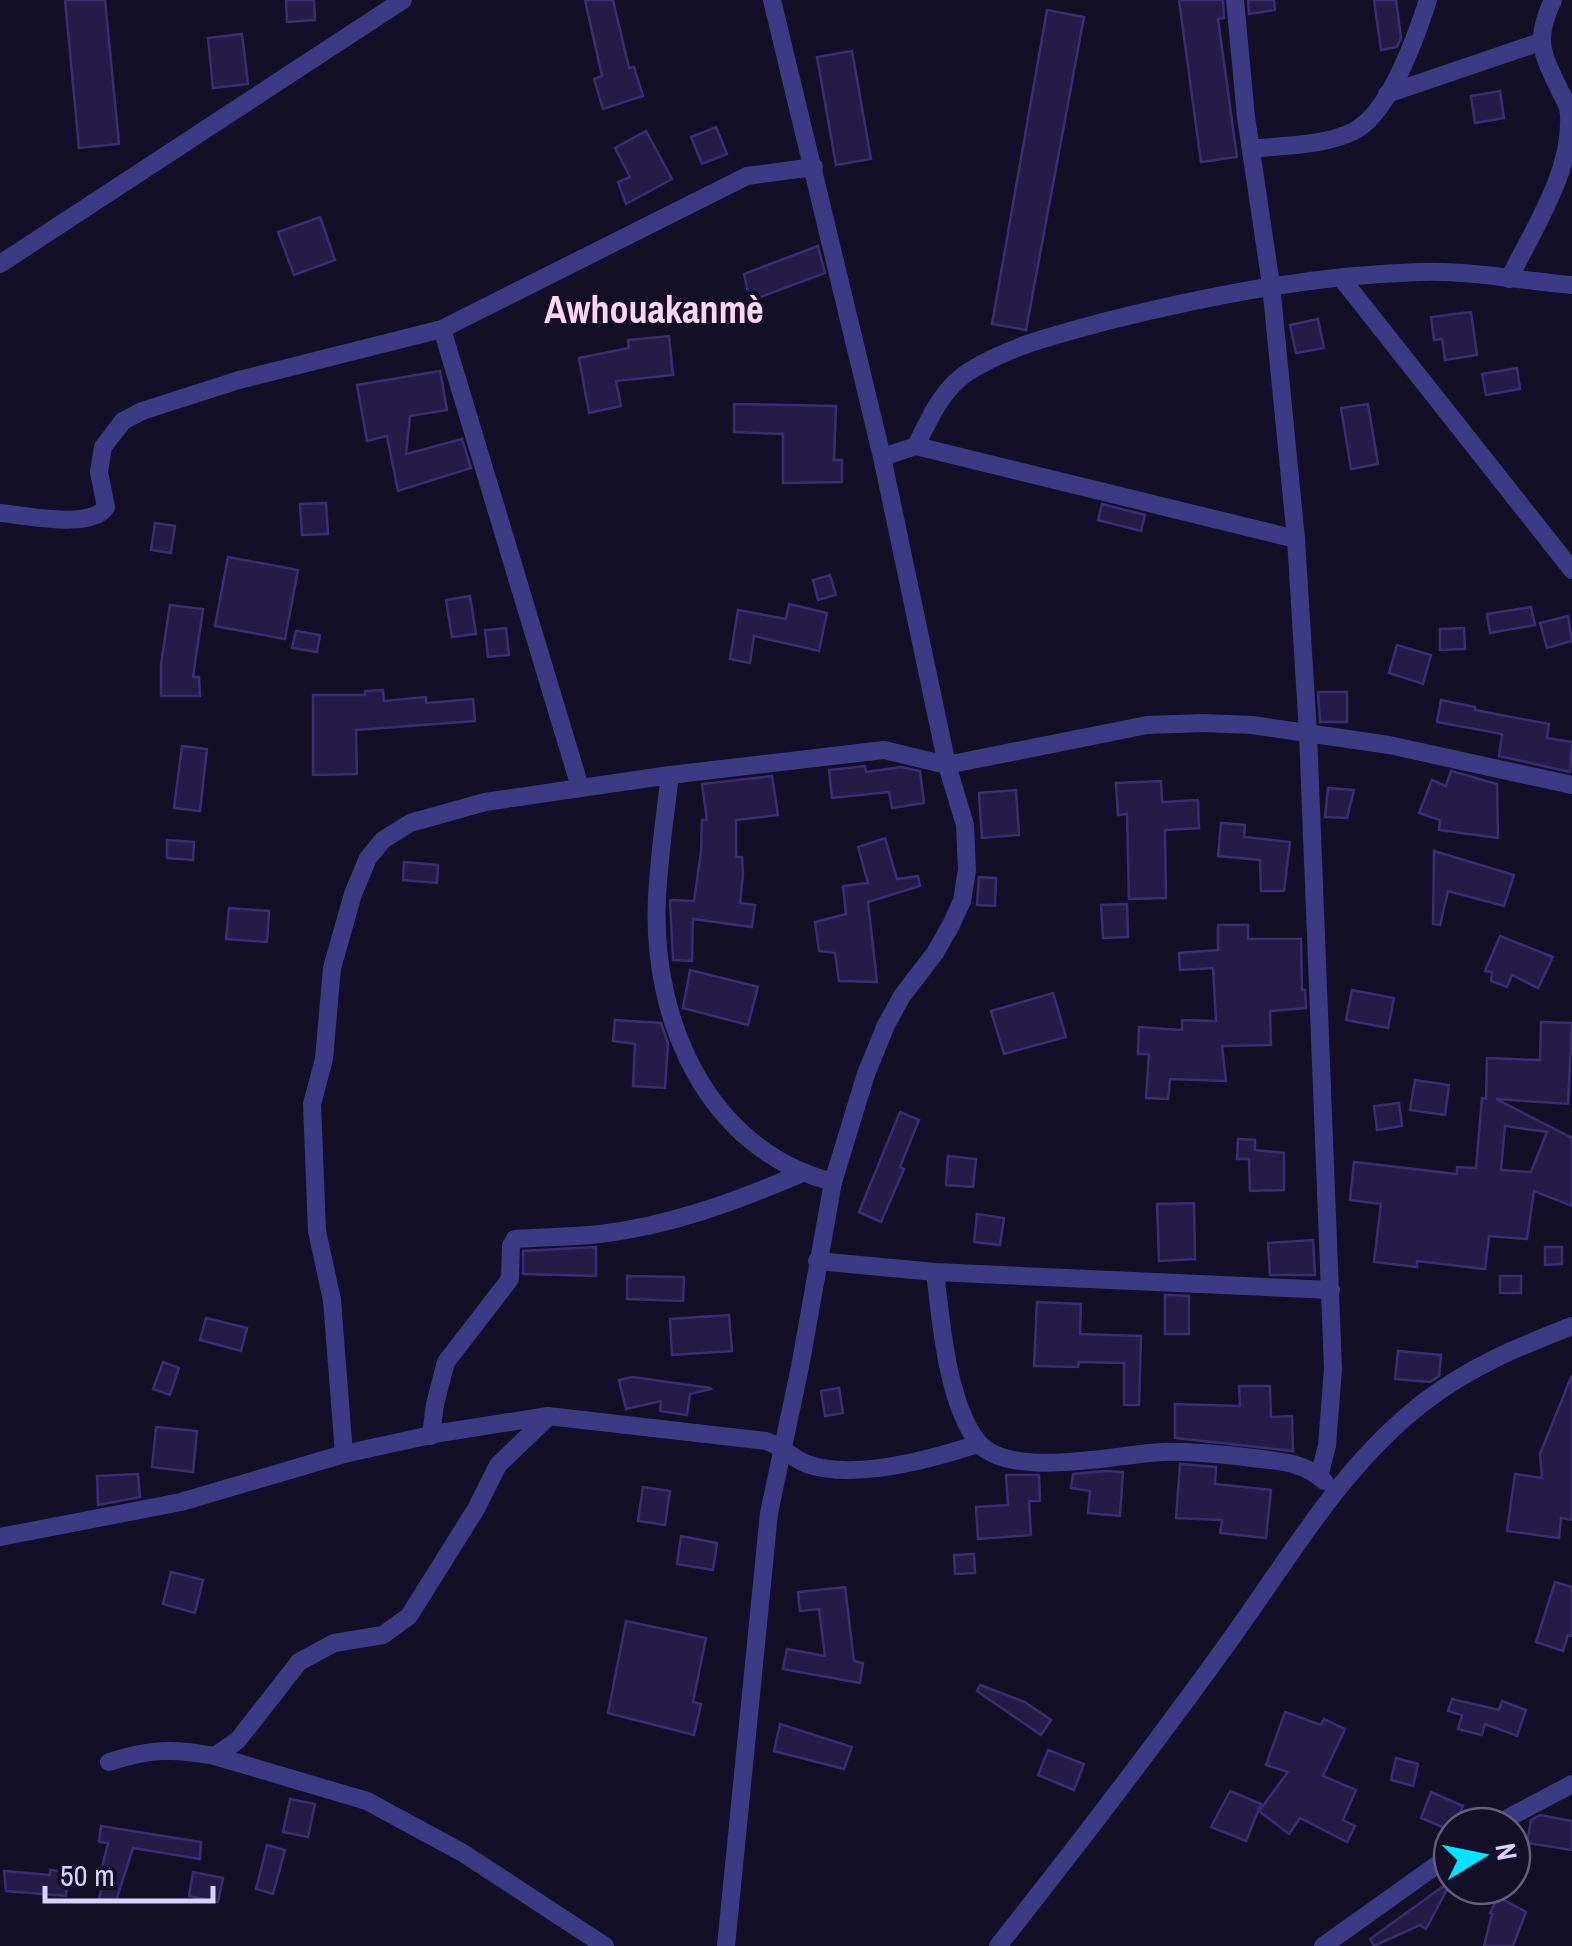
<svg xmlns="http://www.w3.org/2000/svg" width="1572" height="1946" font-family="'Archivo Narrow',sans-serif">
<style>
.building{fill:#241b47;stroke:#3b2d73;stroke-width:2.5;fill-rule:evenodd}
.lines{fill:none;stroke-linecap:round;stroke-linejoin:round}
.minor{stroke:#3d3a85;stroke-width:18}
.labels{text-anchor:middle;stroke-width:9;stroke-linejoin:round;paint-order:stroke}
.quarter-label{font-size:38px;font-weight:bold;fill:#ffd6f0;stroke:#130f26}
</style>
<rect width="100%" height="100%" fill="#130f26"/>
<!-- building -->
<g class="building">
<polygon points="65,0 105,0 119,144 79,148"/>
<polygon points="286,0 314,0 315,20 287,22"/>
<polygon points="585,0 613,0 629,68 634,67 643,96 603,109 594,79 602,76"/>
<polygon points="1179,0 1223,0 1224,18 1218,19 1237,157 1201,162"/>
<polygon points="1248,0 1274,0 1275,10 1249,14"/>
<polygon points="1374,0 1396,0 1401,38 1397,47 1381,50"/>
<polygon points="1047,10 1084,17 1026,330 992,324"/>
<polygon points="242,34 248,84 213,88 208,38"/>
<polygon points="852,51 871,159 836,165 817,57"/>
<polygon points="1500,91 1504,118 1475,123 1471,96"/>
<polygon points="716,127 727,154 702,164 691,137"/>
<polygon points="646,131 672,179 626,204 618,182 630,177 615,148"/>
<polygon points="320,217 335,260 294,275 278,232"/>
<polygon points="818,246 825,273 750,301 744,274"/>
<polygon points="1471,312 1477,355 1445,360 1442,339 1434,340 1431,317"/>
<polygon points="1318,319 1324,348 1296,353 1290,325"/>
<polygon points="669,336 673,375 616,381 621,406 589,413 579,358 629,348 628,340"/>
<polygon points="1517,368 1520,389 1486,395 1482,374"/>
<polygon points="440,371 447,410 410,416 406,454 462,439 471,468 398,491 387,436 367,441 357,385"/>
<polygon points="734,404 836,406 834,460 842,460 842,482 783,483 783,434 734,432"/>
<polygon points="1368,404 1378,464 1351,469 1341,408"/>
<polygon points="326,503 328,534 302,535 300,504"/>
<polygon points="1102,504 1145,515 1141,531 1098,520"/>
<polygon points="155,523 175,526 171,553 151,550"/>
<polygon points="228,557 298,570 285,639 215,626"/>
<polygon points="830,575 836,595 818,600 813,580"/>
<polygon points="470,596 476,634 452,637 446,600"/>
<polygon points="789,604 827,613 819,651 754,636 750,663 730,659 738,610 786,619"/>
<polygon points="170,605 203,609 193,677 199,677 200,696 161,696 161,664"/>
<polygon points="1531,607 1535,625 1490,633 1487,614"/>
<polygon points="1568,616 1572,641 1547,648 1540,623"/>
<polygon points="506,628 509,655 488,657 485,630"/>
<polygon points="1464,628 1465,649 1440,650 1440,629"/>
<polygon points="296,631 320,635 317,652 292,648"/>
<polygon points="1397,645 1431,655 1423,684 1389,673"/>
<polygon points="383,690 384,701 426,697 426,703 473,699 475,721 356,730 357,774 313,775 313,695 365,695 365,691"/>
<polygon points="1318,692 1347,692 1347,722 1320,722"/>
<polygon points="1441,700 1475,707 1475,710 1549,724 1547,738 1572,742 1570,772 1499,756 1502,734 1437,722"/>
<polygon points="182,746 207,749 200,811 174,808"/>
<polygon points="865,766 866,772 901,767 920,771 924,803 892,808 889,792 832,798 829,770"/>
<polygon points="1451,771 1497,784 1498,838 1439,830 1440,820 1419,813 1432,780 1446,786"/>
<polygon points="772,776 778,815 736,820 736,857 742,857 743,875 740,903 755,905 752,927 693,919 692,961 673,960 670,900 694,901 701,852 702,820 707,820 702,784"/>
<polygon points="1161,781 1162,802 1198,800 1199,828 1165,830 1166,898 1129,899 1127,814 1118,815 1116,783"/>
<polygon points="1328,788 1354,790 1347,818 1325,817"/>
<polygon points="1016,790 1019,835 982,838 979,793"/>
<polygon points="1221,823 1245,825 1244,837 1290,842 1284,891 1261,891 1260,860 1218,856"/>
<polygon points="885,838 897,879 918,876 920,886 868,902 877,982 839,981 835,953 819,951 815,922 846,914 843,886 868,883 858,847"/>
<polygon points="167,840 194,842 193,860 167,858"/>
<polygon points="1434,851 1514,875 1504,906 1448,891 1440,925 1433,924"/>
<polygon points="404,862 438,865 437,883 403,880"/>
<polygon points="979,877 996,878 995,906 977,905"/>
<polygon points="1127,904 1128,937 1103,938 1101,905"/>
<polygon points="229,908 269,911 267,942 226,939"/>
<polygon points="1218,925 1248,925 1248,939 1301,939 1302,990 1305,990 1306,1008 1270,1011 1271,1045 1222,1046 1226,1081 1170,1079 1168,1099 1146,1098 1149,1054 1138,1054 1139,1027 1182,1030 1182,1020 1216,1021 1213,968 1180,970 1179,953 1218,950"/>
<polygon points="1500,936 1553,957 1538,988 1512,975 1507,987 1491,981 1492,972 1485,971"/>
<polygon points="690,970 758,987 748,1025 683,1008"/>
<polygon points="1352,990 1394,998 1388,1028 1346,1020"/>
<polygon points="1053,993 1066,1037 1004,1054 991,1011"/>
<polygon points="615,1020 661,1023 668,1043 665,1088 633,1086 635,1044 613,1041"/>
<path d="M1541,1022L1572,1023L1568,1104L1496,1099L1572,1138V1206L1534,1191L1527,1239L1489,1236L1485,1269L1417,1261V1267L1374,1262L1381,1204L1350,1200L1354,1162L1457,1174V1167L1476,1168L1482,1098L1486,1099L1487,1058L1540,1060ZM1505,1126L1547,1132L1531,1172L1501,1170Z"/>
<polygon points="1415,1080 1449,1085 1445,1115 1410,1110"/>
<polygon points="1399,1103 1402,1126 1377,1130 1374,1106"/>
<polygon points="900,1112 919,1120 900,1167 904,1169 881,1222 859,1212"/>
<polygon points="1238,1139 1255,1140 1255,1150 1284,1153 1284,1190 1250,1191 1249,1159 1237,1159"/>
<polygon points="948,1156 976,1159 973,1187 946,1185"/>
<polygon points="1194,1203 1195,1259 1159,1261 1157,1204"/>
<polygon points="977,1214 1004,1218 1000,1245 974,1242"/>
<polygon points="1313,1240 1315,1275 1270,1275 1268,1243"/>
<polygon points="596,1247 596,1276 523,1274 523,1251"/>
<polygon points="1545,1247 1562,1247 1562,1264 1545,1265"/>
<polygon points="627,1276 684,1277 683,1301 627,1299"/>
<rect x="1500" y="1276" width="21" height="17"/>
<polygon points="1165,1295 1189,1296 1189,1334 1165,1334"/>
<polygon points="1037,1302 1081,1304 1080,1334 1141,1336 1139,1405 1124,1405 1124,1363 1079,1362 1078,1367 1034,1366"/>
<polygon points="729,1315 732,1351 672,1355 670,1319"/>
<polygon points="206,1318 247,1328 241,1351 200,1340"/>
<polygon points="1398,1351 1441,1355 1439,1376 1430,1382 1395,1379"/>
<polygon points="163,1362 179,1368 170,1395 153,1389"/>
<polygon points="1572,1375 1572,1520 1561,1518 1559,1538 1507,1531 1515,1474 1542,1478 1540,1454"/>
<polygon points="633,1377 710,1388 711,1389 690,1394 687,1415 660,1411 661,1401 626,1409 619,1380"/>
<polygon points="1239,1386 1270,1386 1271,1417 1292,1416 1293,1451 1175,1438 1175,1404 1240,1406"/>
<polygon points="839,1388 843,1413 825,1416 821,1391"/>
<polygon points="156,1427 197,1431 193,1472 152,1467"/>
<polygon points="1180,1464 1216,1467 1215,1484 1271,1490 1266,1538 1220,1533 1222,1520 1176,1518"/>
<polygon points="1105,1471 1123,1472 1120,1516 1088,1513 1090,1491 1071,1488 1073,1474"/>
<polygon points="138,1474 140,1497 98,1505 97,1476"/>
<polygon points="1006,1475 1039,1475 1040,1501 1029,1501 1031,1535 978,1539 976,1507 1008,1505"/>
<polygon points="643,1487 670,1491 665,1525 638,1521"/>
<polygon points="681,1536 717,1543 713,1570 677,1564"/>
<polygon points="974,1554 975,1573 955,1574 954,1555"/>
<polygon points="171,1572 203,1580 195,1613 163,1604"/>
<polygon points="1555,1582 1572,1587 1572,1636 1568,1635 1563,1651 1536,1642"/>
<polygon points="845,1587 854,1661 863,1663 860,1683 783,1669 787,1649 825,1656 819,1609 800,1611 798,1592"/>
<polygon points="626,1621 706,1638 693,1702 701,1704 694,1735 608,1713"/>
<polygon points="980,1685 1025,1702 1051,1720 1041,1735 977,1691"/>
<polygon points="1452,1699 1499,1710 1502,1701 1526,1710 1517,1736 1485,1724 1482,1735 1458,1729 1462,1715 1448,1711"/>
<polygon points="1285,1712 1321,1725 1324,1719 1345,1729 1323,1776 1356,1790 1343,1820 1355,1826 1347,1842 1300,1818 1289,1834 1259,1811 1288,1772 1266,1765"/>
<polygon points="780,1724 852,1747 844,1769 774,1751"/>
<polygon points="1048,1750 1084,1764 1074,1790 1038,1775"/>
<polygon points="1396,1758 1418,1764 1413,1786 1391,1780"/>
<polygon points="1230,1791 1261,1804 1246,1841 1211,1827"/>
<polygon points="1431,1792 1463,1806 1452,1831 1421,1818"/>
<polygon points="290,1799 315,1804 308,1837 283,1832"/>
<polygon points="1540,1815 1572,1821 1572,1850 1527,1843 1531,1820"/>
<polygon points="101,1826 201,1842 200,1859 133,1848 116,1901 99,1899 107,1869 102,1868 108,1843 99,1842"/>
<polygon points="267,1845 285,1850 273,1894 256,1889"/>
<polygon points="50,1870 68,1872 66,1896 6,1891 4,1871 50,1875"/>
<polygon points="193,1872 223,1878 218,1902 189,1896"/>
<polygon points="1452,1880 1426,1929 1420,1925 1374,1946 1370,1939"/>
<polygon points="1498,1897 1526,1912 1513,1946 1484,1946 1492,1914 1490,1913"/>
</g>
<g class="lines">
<!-- minor -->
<g class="minor">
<polyline points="1235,0 1246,117 1271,285 1296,539 1308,733 1333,1369 1327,1446 1319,1476"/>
<polyline points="1387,94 1540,42"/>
<path d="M1252,149C1283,145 1323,146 1352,132C1389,115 1416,37 1428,0"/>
<polyline points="0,264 403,0"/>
<polyline points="1342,279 1572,570"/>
<path d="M1509,279C1533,229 1572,173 1569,115C1569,107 1565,100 1561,93C1543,55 1533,41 1553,0"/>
<polyline points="442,329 580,787"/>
<path d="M916,446C929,419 942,389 968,372C1010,345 1063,333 1111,320C1212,295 1315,275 1420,272C1471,270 1521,281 1572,285"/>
<polyline points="882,457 916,446 1296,539"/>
<path d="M0,513C26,515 91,530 106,507L99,472L103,447L123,421L142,411L239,380L442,329L747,176L814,167"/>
<path d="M670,775C665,815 659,857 657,898C651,1019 707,1150 833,1182"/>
<polyline points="817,1261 935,1272 1331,1290"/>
<path d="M935,1272C941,1322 947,1401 977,1441C1007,1481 1118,1454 1162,1452C1190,1451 1217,1454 1245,1457C1272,1461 1303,1460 1324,1481"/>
<path d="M431,1436L435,1404L446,1362L510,1279L511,1246L515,1239C544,1237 572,1237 600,1234C669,1226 737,1201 800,1174"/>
<polyline points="344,1454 332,1300 317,1231 312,1104 324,1059 332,968 353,894 368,858 383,840 410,823 485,802 670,775 884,750 947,765 1147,725 1203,723 1252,725 1389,745 1572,785"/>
<path d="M0,1537L181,1502L344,1454L440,1433L548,1416L766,1441C782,1446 791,1458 807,1464C854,1481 932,1459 978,1444"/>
<polyline points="215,1756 367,1801 463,1853 605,1946"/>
<path d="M109,1762C149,1749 173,1748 215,1756L238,1740L299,1662L334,1643L383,1635L409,1616L476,1509L498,1465L548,1417"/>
<polyline points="1493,1826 1572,1784"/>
<polyline points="726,1946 769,1513 800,1367 833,1182 866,1074 886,1025 902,996 935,953 951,925 962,901 967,870 965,825 947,765 882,457 772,0"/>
<path d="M998,1946C1077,1846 1154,1746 1228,1643C1289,1559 1341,1466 1424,1402C1471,1366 1518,1347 1572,1326"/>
<polyline points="1323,1946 1452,1854"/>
</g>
</g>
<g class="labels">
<!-- quarter labels -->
<g class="quarter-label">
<text x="654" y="323">Awhouakanmè</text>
</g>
</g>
<!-- north arrow -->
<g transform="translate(1482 1856) rotate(80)"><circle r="48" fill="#130f26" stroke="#625e7d" stroke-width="2.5"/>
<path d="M0-8L18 38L0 25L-18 38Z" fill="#00e5ff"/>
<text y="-15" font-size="28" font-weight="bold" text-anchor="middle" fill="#d9d4ff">N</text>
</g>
<!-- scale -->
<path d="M45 1886v15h168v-15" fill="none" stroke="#d9d4ff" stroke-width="5"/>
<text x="60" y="1886" font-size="30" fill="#d9d4ff" stroke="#130f26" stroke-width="8" paint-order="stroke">50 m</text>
</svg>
